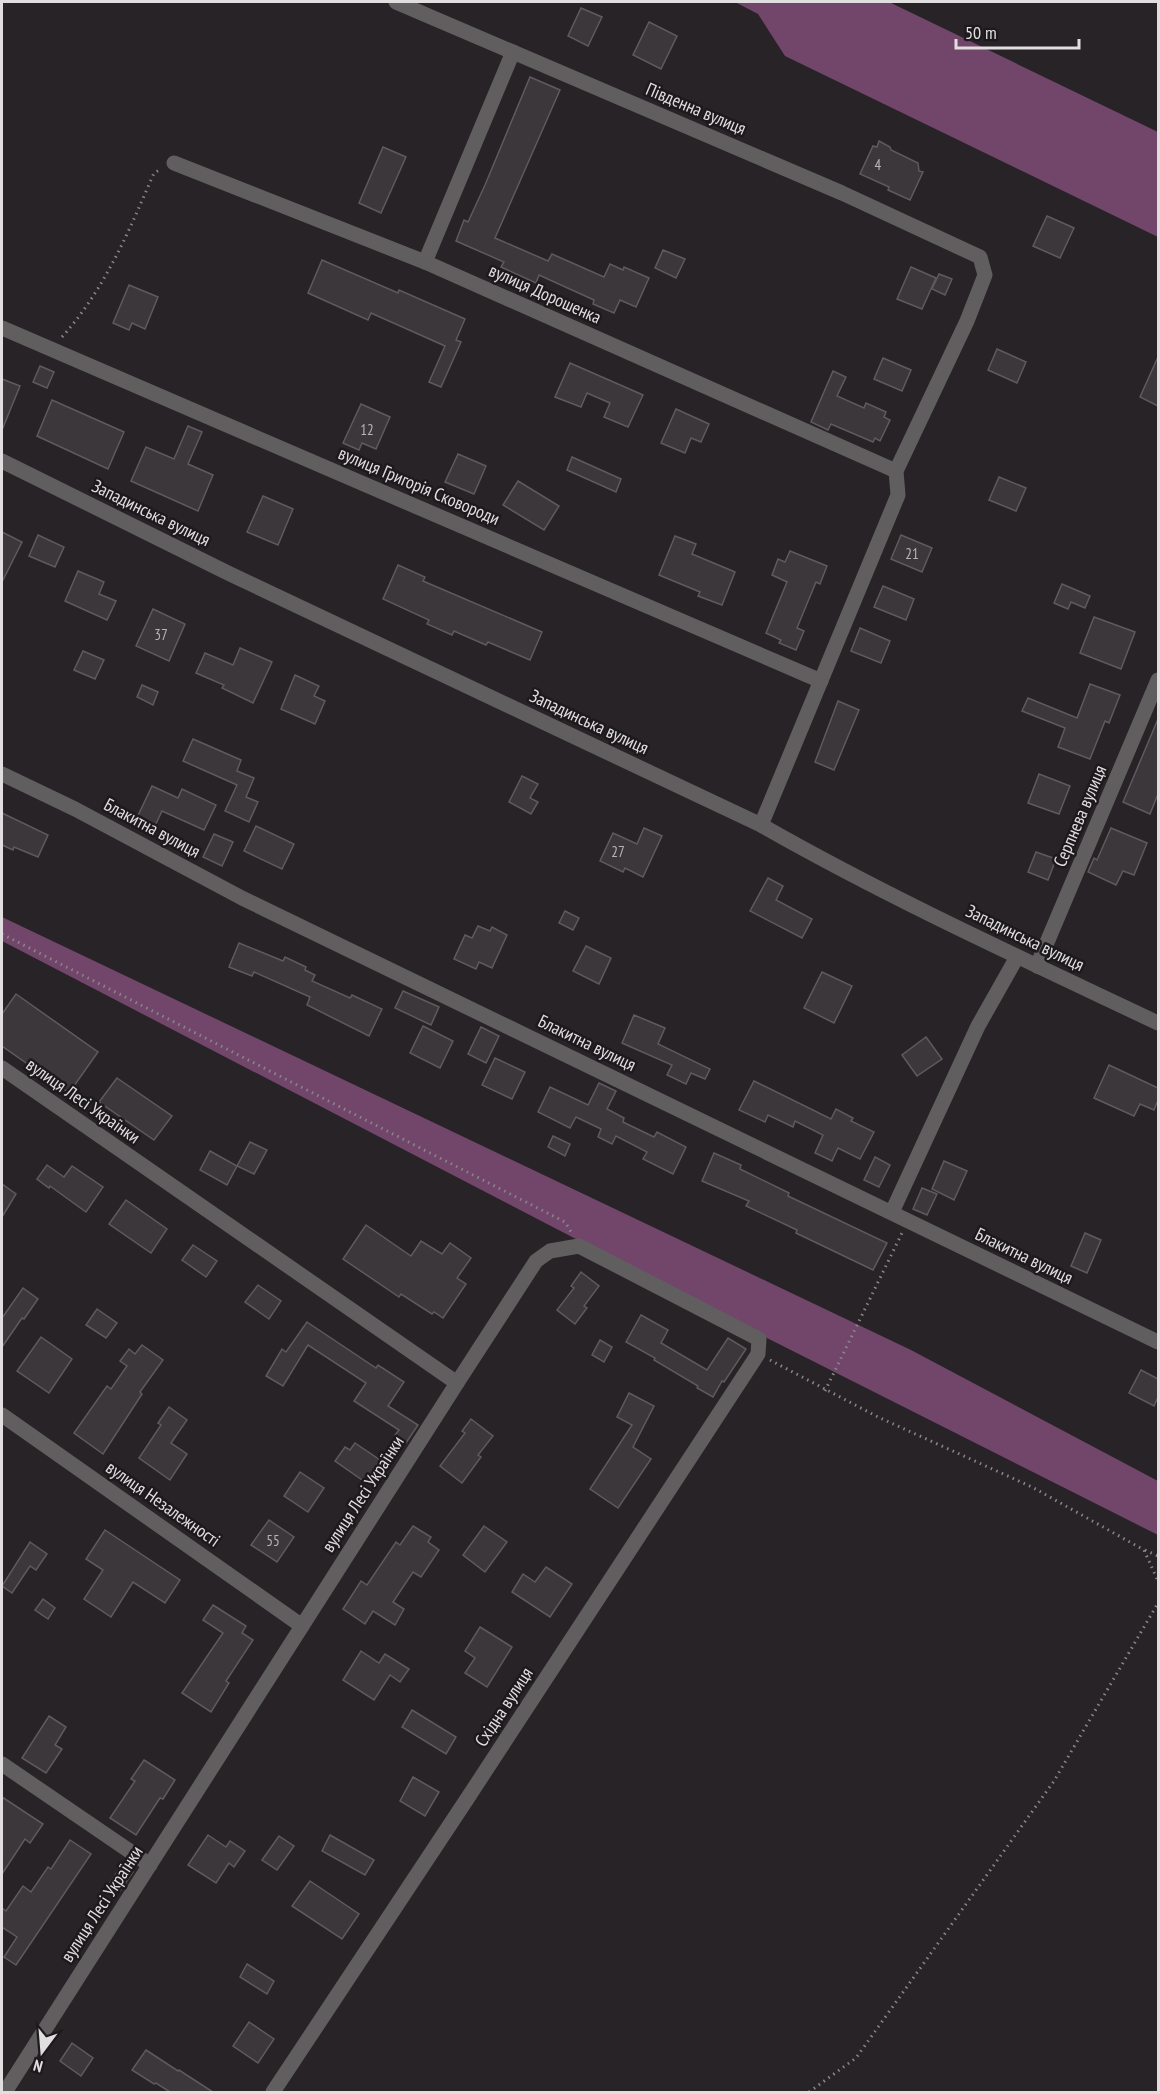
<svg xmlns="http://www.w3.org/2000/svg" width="1160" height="2094" font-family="'PT Sans Narrow',sans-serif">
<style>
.forest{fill:#71466a}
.building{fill:#3b373a;stroke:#5f5a5e;stroke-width:1.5}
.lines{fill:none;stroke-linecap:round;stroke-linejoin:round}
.path{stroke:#898688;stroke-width:3;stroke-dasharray:1.5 4.5;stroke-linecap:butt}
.minor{stroke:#605e5f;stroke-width:15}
.labels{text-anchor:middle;stroke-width:5;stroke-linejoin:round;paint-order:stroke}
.number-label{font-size:15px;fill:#b8b4b6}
.street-label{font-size:18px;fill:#e1dee0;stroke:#1d1a1d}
</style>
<rect width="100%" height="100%" fill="#272326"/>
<!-- forest -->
<g class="forest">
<polygon points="735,2 889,2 1158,132 1158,237 785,56 758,14"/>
<polygon points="2,917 911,1350 1158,1481 1158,1535 757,1333 2,941"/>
</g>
<!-- building -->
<g class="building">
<polygon points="581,8 602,17 588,46 568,36"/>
<polygon points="649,22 677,36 661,69 633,55"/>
<polygon points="530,77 560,90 495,238 548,261 552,254 604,277 610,264 623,270 624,267 649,278 636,307 620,300 614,313 593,304 594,300 539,275 536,283 501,267 504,262 456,241 464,220 468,222 485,185"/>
<polygon points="879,141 890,147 891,150 918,163 919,171 923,172 910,200 888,190 889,187 860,174 873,146 877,147"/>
<polygon points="383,147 406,157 381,213 359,203"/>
<polygon points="1047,216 1074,228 1060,258 1033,246"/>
<polygon points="663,250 685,259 676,278 655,268"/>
<polygon points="322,260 398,293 399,290 465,319 456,340 461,342 441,387 429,382 445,346 371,313 368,320 308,293"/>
<polygon points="911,267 936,278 922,309 897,299"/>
<polygon points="939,274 952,279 945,295 932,289"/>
<polygon points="129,285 158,297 145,329 132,323 129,330 113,323"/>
<polygon points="997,349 1026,362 1017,383 988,370"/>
<polygon points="1158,357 1158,406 1140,397"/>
<polygon points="883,358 911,370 902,391 874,379"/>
<polygon points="570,363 643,395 628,427 604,417 610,403 587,393 581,407 555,397"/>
<polygon points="40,366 54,372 47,388 33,382"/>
<polygon points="833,371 846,377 837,396 864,408 866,403 886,412 884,417 890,420 880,441 875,438 873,442 831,424 828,430 811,422"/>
<polygon points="2,379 20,386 2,430"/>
<polygon points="52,400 124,432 108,469 37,436"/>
<polygon points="361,404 390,417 376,449 362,443 359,450 343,443"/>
<polygon points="676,409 709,424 701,442 691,438 685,453 661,443"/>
<polygon points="188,426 202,432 188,464 213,475 198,511 131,481 146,447 174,459"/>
<polygon points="458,454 486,466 474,494 445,482"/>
<polygon points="572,457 621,479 616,492 567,470"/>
<polygon points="999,477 1026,488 1016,511 989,500"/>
<polygon points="518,481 559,506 544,530 503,505"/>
<polygon points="263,496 293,509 278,545 247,532"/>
<polygon points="2,532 22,542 2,582"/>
<polygon points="38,535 64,547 55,567 29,556"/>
<polygon points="901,535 932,548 922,572 891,559"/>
<polygon points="675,536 696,544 692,554 735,572 722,605 698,596 700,592 659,575"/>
<polygon points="790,551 827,566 820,584 816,582 797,628 804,631 796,650 779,643 781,640 766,633 787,582 772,575 778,559 785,562"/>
<polygon points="398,565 425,577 423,581 542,632 530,660 488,642 486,645 454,631 452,635 427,624 429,620 383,599"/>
<polygon points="78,571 104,582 99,594 116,601 107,620 65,601"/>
<polygon points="1062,584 1090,596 1085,608 1071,602 1068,609 1054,603"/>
<polygon points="883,586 914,599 906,620 874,607"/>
<polygon points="153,609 185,624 169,661 136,646"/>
<polygon points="1094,617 1135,632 1121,669 1080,653"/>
<polygon points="860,628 890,641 881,663 851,651"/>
<polygon points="240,648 272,662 253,703 222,688 224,685 196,673 205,653 233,665"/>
<polygon points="83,651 104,660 95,679 74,670"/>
<polygon points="295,675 319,686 314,696 325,701 315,724 281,709"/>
<polygon points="1090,684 1120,695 1109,723 1105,721 1090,759 1058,747 1065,728 1022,711 1028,698 1077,718"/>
<polygon points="142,685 158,692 153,705 137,697"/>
<polygon points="838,701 859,710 834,770 815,762"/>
<polygon points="1158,719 1158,794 1150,814 1123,802"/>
<polygon points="193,739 241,760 237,771 254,778 246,797 258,802 249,822 225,811 237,785 183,761"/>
<polygon points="1039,774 1070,786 1059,814 1028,803"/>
<polygon points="522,776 538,784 530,798 538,802 531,814 509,802"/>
<polygon points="152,786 178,798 182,789 216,805 204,830 162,811 153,830 135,822"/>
<polygon points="2,813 48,835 38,857 14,847 13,850 2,845"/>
<polygon points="256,826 294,844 282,869 244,851"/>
<polygon points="644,828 662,836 643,877 625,868 623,872 600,861 613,833 637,844"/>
<polygon points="1111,828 1147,843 1134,875 1123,871 1116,885 1088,872 1094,858 1097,860"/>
<polygon points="214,834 233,842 222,866 203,857"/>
<polygon points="1036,852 1056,859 1048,880 1028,872"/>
<polygon points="768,878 783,886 776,900 812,919 802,938 750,911"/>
<polygon points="565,911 579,918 573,930 559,923"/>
<polygon points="478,926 490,931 492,927 507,935 492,968 479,962 476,969 454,959 465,935 472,938"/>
<polygon points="239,943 283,961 285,957 306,967 305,970 315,975 312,981 350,998 352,995 382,1009 369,1036 307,1005 310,997 254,972 252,976 229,967"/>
<polygon points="586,946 611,958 599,984 573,971"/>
<polygon points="822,972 852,986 834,1023 804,1008"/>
<polygon points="403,991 439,1007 431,1025 395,1008"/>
<polygon points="16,994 98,1052 69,1093 2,1046 2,1014"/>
<polygon points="634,1015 665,1028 658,1044 710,1069 705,1079 691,1073 686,1084 667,1075 672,1065 622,1043"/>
<polygon points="423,1026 453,1041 440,1068 410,1053"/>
<polygon points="481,1027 499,1036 486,1063 468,1054"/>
<polygon points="926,1037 942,1059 917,1076 902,1055"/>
<polygon points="495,1058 525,1072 512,1099 482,1085"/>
<polygon points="1109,1065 1158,1088 1158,1100 1154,1110 1140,1104 1134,1116 1094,1098"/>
<polygon points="117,1078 172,1116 154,1140 99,1102"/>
<polygon points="754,1081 831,1119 836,1109 853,1118 851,1121 874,1132 860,1159 838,1148 832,1161 815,1153 823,1135 795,1121 793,1127 768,1115 765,1122 739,1110"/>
<polygon points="599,1083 616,1091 607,1109 624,1118 623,1122 654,1137 657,1132 686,1147 673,1174 643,1159 647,1152 616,1136 612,1144 598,1137 601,1129 576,1117 570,1128 538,1112 550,1087 588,1105"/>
<polygon points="553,1136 570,1144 565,1156 548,1147"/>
<polygon points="250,1142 267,1150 254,1174 237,1166"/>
<polygon points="210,1151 237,1166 227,1185 200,1170"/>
<polygon points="714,1153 741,1165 740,1169 789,1193 788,1196 887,1243 873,1270 796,1233 797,1230 746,1206 749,1201 702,1181"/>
<polygon points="875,1157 890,1165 879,1187 864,1180"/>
<polygon points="944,1161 967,1171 954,1200 932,1189"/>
<polygon points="47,1165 64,1177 72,1166 103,1187 86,1212 50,1186 49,1188 37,1179"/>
<polygon points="2,1184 16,1194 2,1217"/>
<polygon points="922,1188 937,1194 927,1215 913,1209"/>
<polygon points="126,1200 167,1229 151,1253 109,1224"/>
<polygon points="366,1225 411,1256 421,1241 442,1254 450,1243 471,1258 457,1278 466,1284 443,1318 434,1312 432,1314 401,1294 399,1297 343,1259"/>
<polygon points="1085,1233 1101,1240 1087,1273 1071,1266"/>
<polygon points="193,1245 217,1261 206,1277 182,1260"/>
<polygon points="581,1272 599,1286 584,1306 587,1308 575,1324 557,1310 574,1288 571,1286"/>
<polygon points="258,1285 281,1301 269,1319 245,1302"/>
<polygon points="23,1288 38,1299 24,1319 22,1318 2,1347 2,1318"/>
<polygon points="97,1309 117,1323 106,1338 86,1325"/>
<polygon points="641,1315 668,1330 661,1343 707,1370 728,1338 746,1349 724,1382 722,1381 713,1397 697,1388 698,1386 654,1360 655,1358 626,1342"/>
<polygon points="307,1322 376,1368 378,1365 404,1382 388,1406 418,1425 406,1443 395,1435 399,1430 354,1401 366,1383 308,1345 283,1386 266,1376 282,1349 286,1352"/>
<polygon points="41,1337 72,1359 49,1393 17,1371"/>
<polygon points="600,1340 612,1347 604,1362 592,1355"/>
<polygon points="142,1345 163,1360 140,1392 142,1394 103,1454 74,1433 107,1386 111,1389 127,1366 120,1361 129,1349 135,1354"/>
<polygon points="1141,1370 1158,1379 1158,1397 1154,1406 1129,1393"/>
<polygon points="629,1393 654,1406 633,1447 651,1459 618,1508 590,1489 632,1425 617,1417"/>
<polygon points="169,1407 187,1420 171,1443 187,1454 170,1480 139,1458 161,1425 158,1423"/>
<polygon points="471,1419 493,1436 478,1455 481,1457 462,1483 440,1466 465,1433 462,1431"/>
<polygon points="355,1443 380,1460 365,1482 335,1461 345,1447 350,1450"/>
<polygon points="300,1472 324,1488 308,1512 284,1496"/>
<polygon points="269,1520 294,1537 277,1562 251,1545"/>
<polygon points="413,1526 431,1537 428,1542 439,1550 421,1577 413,1572 393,1602 404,1609 395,1625 373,1611 365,1624 343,1609 361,1581 367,1585 396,1542 400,1545"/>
<polygon points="484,1526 507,1542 485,1572 463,1555"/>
<polygon points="105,1530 180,1580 165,1603 133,1582 111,1617 84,1599 103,1570 86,1559"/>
<polygon points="30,1542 47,1554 36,1570 30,1566 12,1593 2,1586"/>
<polygon points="546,1567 572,1584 550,1617 512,1592 523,1574 535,1582"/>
<polygon points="43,1599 55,1608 48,1619 35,1610"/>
<polygon points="213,1605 246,1626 242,1633 253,1640 226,1681 229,1683 211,1712 182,1693 223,1633 203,1620"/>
<polygon points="480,1627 512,1647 487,1687 465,1673 475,1658 465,1651"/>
<polygon points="361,1651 379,1663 385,1654 409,1669 400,1682 390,1675 374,1700 343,1680"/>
<polygon points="412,1710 456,1737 446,1754 402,1727"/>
<polygon points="49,1716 66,1727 55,1745 62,1749 46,1773 22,1758"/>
<polygon points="144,1760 175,1780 163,1799 160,1798 136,1835 110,1818 135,1781 131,1779"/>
<polygon points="413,1777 439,1792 425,1816 400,1801"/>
<polygon points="2,1797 43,1824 30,1843 25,1839 2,1874"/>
<polygon points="208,1835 226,1847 230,1841 245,1851 234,1867 229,1863 216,1883 188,1865"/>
<polygon points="330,1835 374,1860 365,1875 322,1851"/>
<polygon points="279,1836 294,1846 277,1870 262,1860"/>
<polygon points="70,1840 91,1854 16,1965 4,1957 17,1937 2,1927 2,1908 6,1911 23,1886 31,1892 48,1867 51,1869"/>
<polygon points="122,1865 133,1872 120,1891 109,1884"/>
<polygon points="310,1881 359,1914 342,1939 292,1906"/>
<polygon points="247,1964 274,1981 267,1994 240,1977"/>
<polygon points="249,2022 274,2039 258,2063 233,2046"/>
<polygon points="72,2043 93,2058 81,2076 60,2061"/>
<polygon points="146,2050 178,2071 179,2070 213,2092 170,2092 156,2083 154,2084 132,2070"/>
</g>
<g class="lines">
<!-- path -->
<g class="path">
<path d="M62,337C105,289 129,231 154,173L161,169"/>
<polyline points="2,934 565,1222 571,1232"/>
<polyline points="770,1360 878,1417 1032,1487 1144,1550 1158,1581"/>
<polyline points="825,1391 902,1233"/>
<polyline points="1145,1550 1158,1556"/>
<polyline points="809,2092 856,2058 1054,1781 1158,1603"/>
</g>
<!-- minor -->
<g class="minor">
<polyline points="396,2 842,193 980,257 985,275 967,321 896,471 898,495 761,825"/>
<polyline points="174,163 425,262 896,471"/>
<polyline points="425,262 513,52"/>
<polyline points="2,328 821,681"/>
<path d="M2,461L230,574L761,825C889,898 1025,960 1158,1023"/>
<polyline points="2,774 75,809 242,898 1158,1342"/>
<polyline points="1037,966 1158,680"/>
<polyline points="2,1068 457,1383 5,2092"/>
<polyline points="892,1212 978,1026 1017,957"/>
<polyline points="2,1415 302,1626"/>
<polyline points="2,1764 150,1865"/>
<polyline points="273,2092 467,1799 758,1354 759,1339 579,1246 550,1251 536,1261 457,1383"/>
</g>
</g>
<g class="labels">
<!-- number labels -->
<g class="number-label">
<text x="878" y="170">4</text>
<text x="367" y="435">12</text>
<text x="912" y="559">21</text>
<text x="161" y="640">37</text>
<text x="618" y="857">27</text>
<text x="273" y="1546">55</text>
</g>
<!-- street labels -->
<g class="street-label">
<text transform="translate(696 109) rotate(23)" y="6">Південна вулиця</text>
<text transform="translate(545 294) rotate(24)" y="6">вулиця Дорошенка</text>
<text transform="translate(419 486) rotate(23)" y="6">вулиця Григорія Сковороди</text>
<text transform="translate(151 513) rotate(26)" y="6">Западинська вулиця</text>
<text transform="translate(589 722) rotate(25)" y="6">Западинська вулиця</text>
<text transform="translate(1080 816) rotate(-67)" y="6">Серпнева вулиця</text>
<text transform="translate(152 828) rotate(28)" y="6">Блакитна вулиця</text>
<text transform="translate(1025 938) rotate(26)" y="6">Западинська вулиця</text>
<text transform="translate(587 1043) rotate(26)" y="6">Блакитна вулиця</text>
<text transform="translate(83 1101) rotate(35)" y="6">вулиця Лесі Українки</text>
<text transform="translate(1024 1256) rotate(26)" y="6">Блакитна вулиця</text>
<text transform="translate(363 1494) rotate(-57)" y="6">вулиця Лесі Українки</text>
<text transform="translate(163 1504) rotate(35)" y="6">вулиця Незалежності</text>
<text transform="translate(504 1707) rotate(-57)" y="6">Східна вулиця</text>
<text transform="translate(102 1904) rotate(-57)" y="6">вулиця Лесі Українки</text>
</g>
</g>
<!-- border -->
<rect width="1160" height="2094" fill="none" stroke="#e1dee0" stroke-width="6"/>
<!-- north arrow -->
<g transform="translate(42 2052) rotate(196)" stroke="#1d1a1d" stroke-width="4.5" paint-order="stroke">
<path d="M0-4.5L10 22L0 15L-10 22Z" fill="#e1dee0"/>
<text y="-9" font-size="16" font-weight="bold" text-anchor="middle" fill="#e1dee0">N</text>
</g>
<!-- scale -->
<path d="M956 39v9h123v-9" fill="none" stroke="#e1dee0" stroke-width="3"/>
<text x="965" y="39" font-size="18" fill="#e1dee0" stroke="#1d1a1d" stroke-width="4.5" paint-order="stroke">50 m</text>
</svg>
